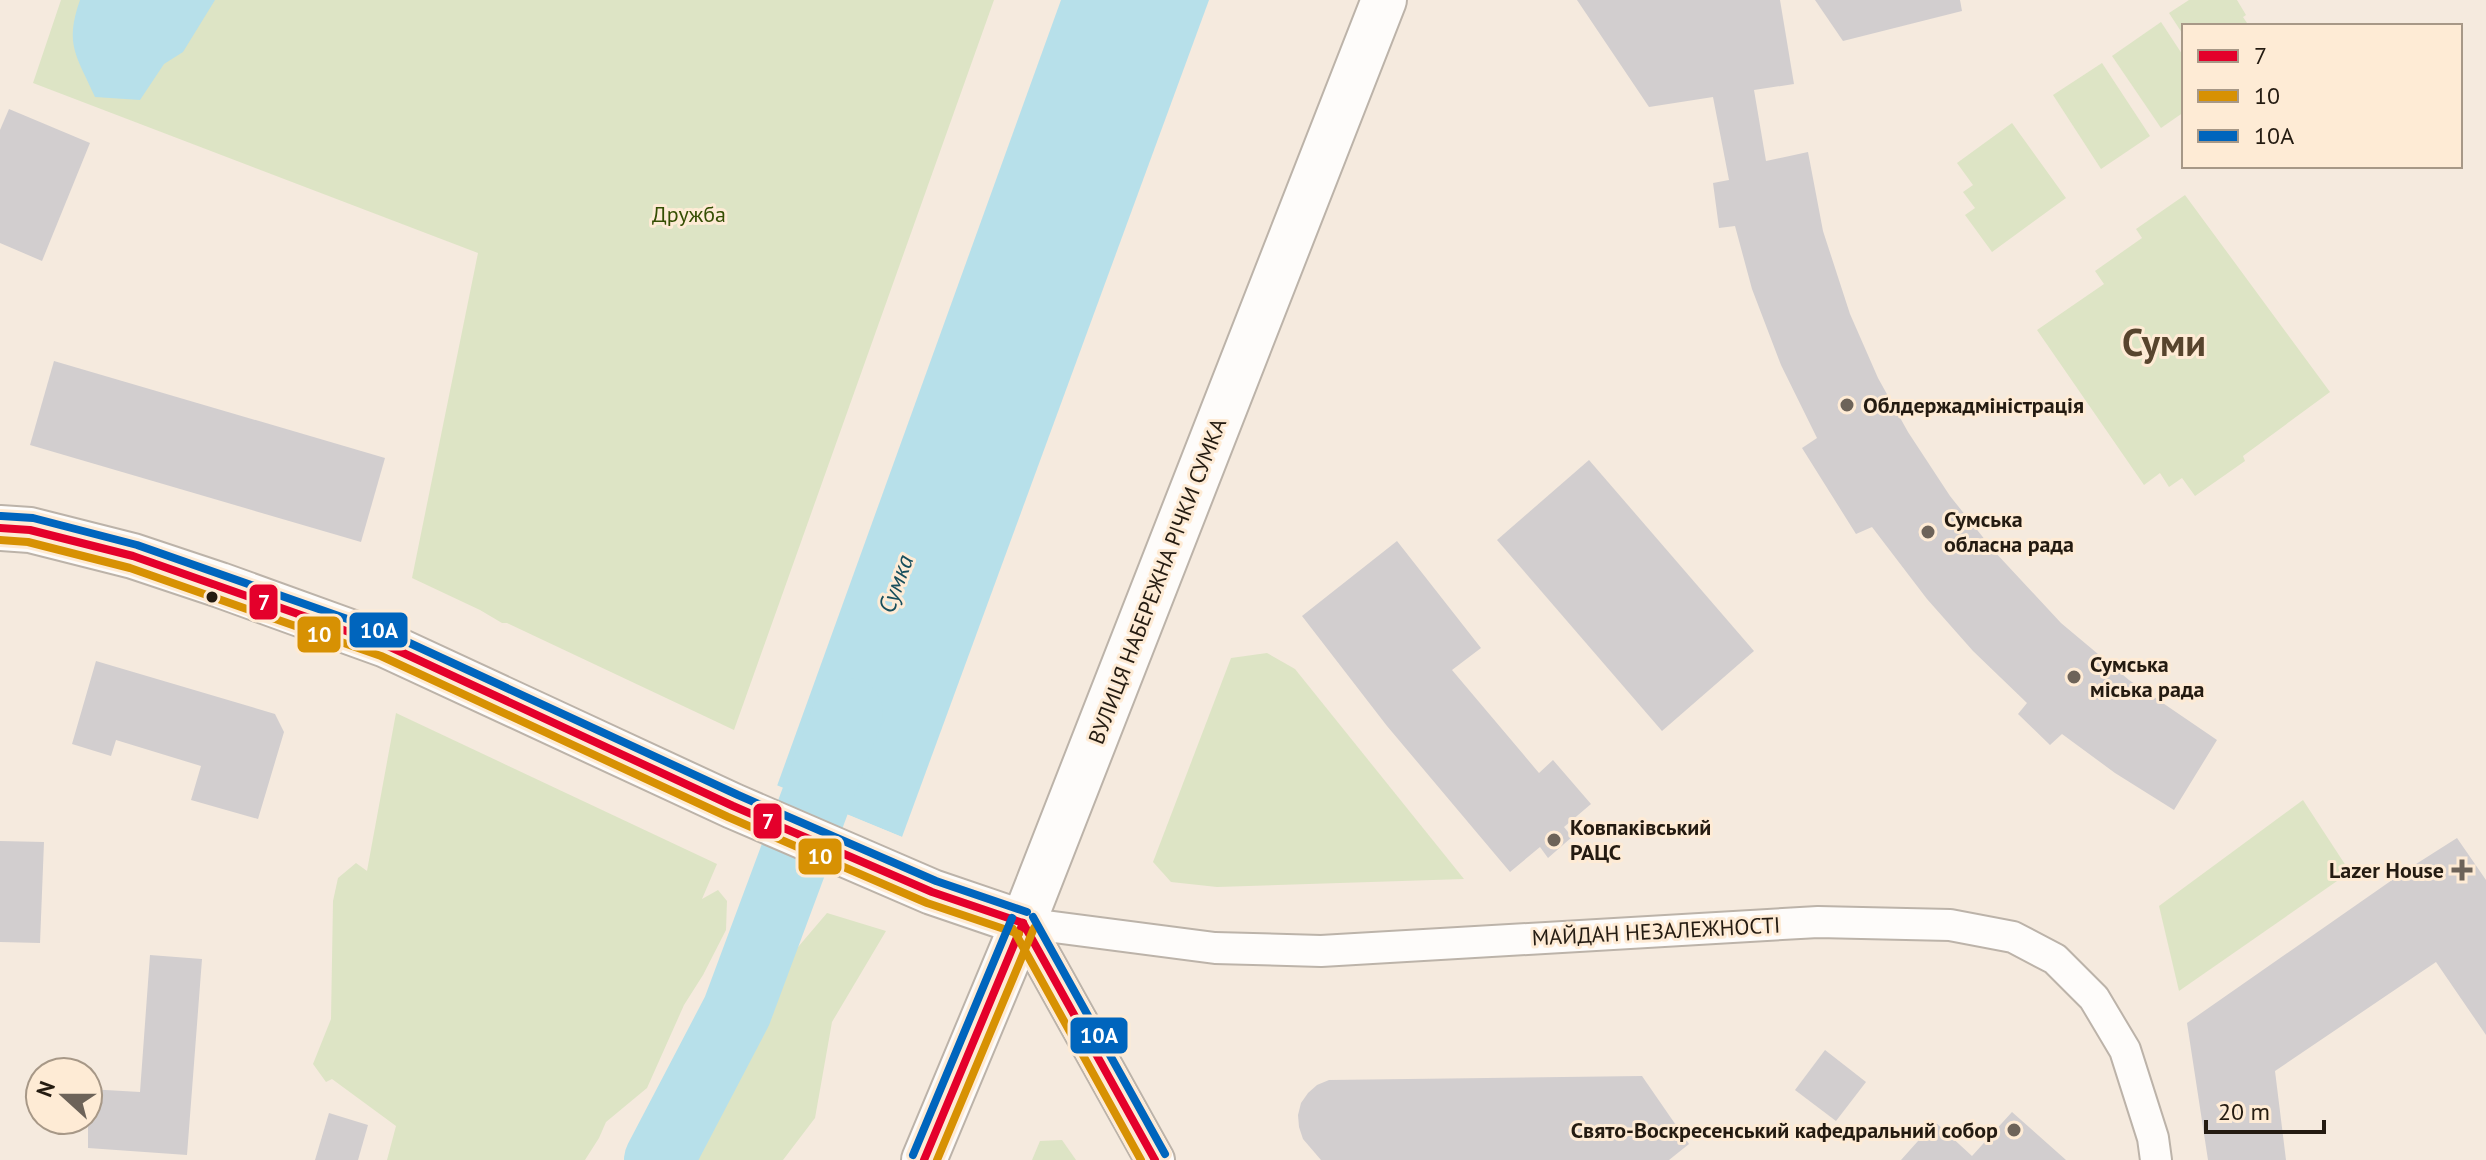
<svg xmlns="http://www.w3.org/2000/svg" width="2486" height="1160" font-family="'PT Sans',sans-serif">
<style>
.green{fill:#dde4c5}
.water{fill:#b7e0ea}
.pier{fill:#f5eade}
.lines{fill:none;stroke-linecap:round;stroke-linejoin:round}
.river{stroke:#b7e0ea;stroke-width:70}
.building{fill:#d2cecf}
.minor-casing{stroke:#bcb3a9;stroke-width:34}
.tertiary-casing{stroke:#bcb3a9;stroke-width:42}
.secondary-casing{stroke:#bcb3a9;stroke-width:48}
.minor{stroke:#fefcfa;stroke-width:30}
.tertiary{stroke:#fefcfa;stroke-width:38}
.secondary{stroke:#fefcfa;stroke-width:44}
.bus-1-casing{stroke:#feebd5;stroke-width:14}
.bus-2-casing{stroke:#feebd5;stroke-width:14}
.bus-3-casing{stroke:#feebd5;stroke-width:14}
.bus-1{stroke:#e4002b;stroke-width:8}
.bus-2{stroke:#d79103;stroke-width:8}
.bus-3{stroke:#0065bd;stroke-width:8}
.poi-dot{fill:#6d6359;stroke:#feebd5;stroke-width:3}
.bus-dot{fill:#241b11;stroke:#feebd5;stroke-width:3}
.labels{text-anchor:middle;stroke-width:6;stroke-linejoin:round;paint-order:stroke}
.park-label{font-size:22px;fill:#354e03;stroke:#feebd5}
.poi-label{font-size:22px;font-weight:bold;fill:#241b11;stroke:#feebd5;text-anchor:start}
.street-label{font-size:22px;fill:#241b11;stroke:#feebd5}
.water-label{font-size:24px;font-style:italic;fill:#174e5c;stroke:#feebd5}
.town-label{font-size:38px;font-weight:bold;fill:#57442d;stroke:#feebd5}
.line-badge{stroke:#feebd5;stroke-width:3}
.badge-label{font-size:22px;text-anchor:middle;font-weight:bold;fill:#fff}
</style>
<rect width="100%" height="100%" fill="#f5eade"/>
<!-- green -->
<g class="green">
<polygon points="61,0 994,0 734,730 507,623 502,623 480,610 412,578 478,253 33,83"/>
<polygon points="2189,0 2237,0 2246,15 2243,17 2249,26 2184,26 2184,36 2169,13"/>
<polygon points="2161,22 2184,57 2184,112 2161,128 2112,56"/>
<polygon points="2102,63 2150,136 2101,169 2053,95"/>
<polygon points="2012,123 2066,198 1992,252 1965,215 1975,208 1963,192 1973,185 1957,163"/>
<polygon points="2185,195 2330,392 2243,456 2245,461 2195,496 2182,478 2169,487 2160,473 2144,485 2037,330 2104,284 2095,271 2142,238 2136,229"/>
<polygon points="1267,653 1295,669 1464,879 1217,887 1171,882 1153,862 1231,658"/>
<polygon points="396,713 717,864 702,899 718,890 727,901 726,930 703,975 684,1005 647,1088 606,1122 599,1138 585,1160 387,1160 396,1126 332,1079 326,1082 313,1064 331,1019 333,901 338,878 356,863 367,871"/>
<polygon points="2303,800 2350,872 2179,991 2159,906"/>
<polygon points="827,913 886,931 832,1022 815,1118 783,1160 684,1160 716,1070 735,1007 781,967"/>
<polygon points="1062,1140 1076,1160 1032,1160 1040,1141"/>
</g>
<!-- water -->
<g class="water">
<path d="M80,0H215L183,52L164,64L140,100L95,97C77,56 64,45 80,0Z"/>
<polygon points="1061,0 1209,0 902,837 777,786"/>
</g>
<!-- pier -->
<polygon class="pier" points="774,784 902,837 905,839 900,841 776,790"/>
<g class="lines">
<!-- river -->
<polyline class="river" points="659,1160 737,1011 848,713"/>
</g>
<!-- building -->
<g class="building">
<polygon points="1577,0 1780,0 1794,84 1754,90 1766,161 1808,152 1823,231 1850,314 1878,378 1908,432 1950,496 1994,551 2061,623 2129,680 2217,740 2174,810 2115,773 2062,734 2050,745 2018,714 2027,703 1973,651 1927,599 1872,527 1856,534 1802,448 1817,438 1781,365 1752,289 1735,226 1719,228 1713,183 1729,180 1713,97 1649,107"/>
<polygon points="1815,0 1960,0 1962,11 1843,41"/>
<polygon points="9,109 90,143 42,261 0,243 0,130"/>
<polygon points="54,361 385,458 361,542 30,445"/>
<polygon points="1589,460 1754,651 1662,731 1497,540"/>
<polygon points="1397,541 1481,648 1452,670 1539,773 1553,760 1591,804 1564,827 1572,837 1548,858 1540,847 1510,872 1387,726 1302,616"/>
<polygon points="96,661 275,714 284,732 258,819 191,800 201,766 116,740 111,756 72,744"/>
<polygon points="2457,838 2486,880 2486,1035 2436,962 2275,1071 2286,1160 2208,1160 2187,1023 2405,871"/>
<polygon points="0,841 44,842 40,943 0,942"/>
<polygon points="150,955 202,959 187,1155 88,1148 88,1089 140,1092"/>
<polygon points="1825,1050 1866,1082 1836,1121 1795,1090"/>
<polygon points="1642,1076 1689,1144 1669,1160 1321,1160 1303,1139 1299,1127 1298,1115 1301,1103 1308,1093 1317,1085 1329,1080"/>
<polygon points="2012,1112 2066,1160 1901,1160 1935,1122 1972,1156"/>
<polygon points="329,1113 368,1125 358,1160 315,1160"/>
</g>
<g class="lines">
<!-- minor casing -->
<g class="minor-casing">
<polyline id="minor" points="1023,923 1215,948 1321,951 1818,922 1950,925 2013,937 2055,959 2094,998 2125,1050 2153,1138 2156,1160"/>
</g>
<!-- tertiary casing -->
<g class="tertiary-casing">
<polyline id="tertiary" points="1023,923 1155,1160"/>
</g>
<!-- secondary casing -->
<g class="secondary-casing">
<g id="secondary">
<polyline points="0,528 30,530 133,556 220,585 386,645 733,806 932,892 1023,923"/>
<polyline points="924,1160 1023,923 1384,0"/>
</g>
</g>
<!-- minor -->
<use href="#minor" class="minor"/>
<!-- tertiary -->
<use href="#tertiary" class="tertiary"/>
<!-- secondary -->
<use href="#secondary" class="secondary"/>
<!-- bus-1 casing -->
<g class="bus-1-casing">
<g id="bus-1">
<polyline points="0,528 30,530 133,556 386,645 733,806 932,892 1023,923"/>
<polyline points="1023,923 1155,1160"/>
<polyline points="924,1160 1023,923"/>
</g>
</g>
<!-- bus-2 casing -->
<g class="bus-2-casing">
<g id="bus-2">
<polyline points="0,540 28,542 130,568 381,656 728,817 927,903 1019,934"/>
<polyline points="1013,929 1141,1160"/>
<polyline points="937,1160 1034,928"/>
</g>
</g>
<!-- bus-3 casing -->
<g class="bus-3-casing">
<g id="bus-3">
<polyline points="1,516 33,518 137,545 390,634 738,795 936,881 1027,912"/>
<polyline points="1033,917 1165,1154"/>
<polyline points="913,1155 1012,918"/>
</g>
</g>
<!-- bus-1 -->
<use href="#bus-1" class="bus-1"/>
<!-- bus-2 -->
<use href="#bus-2" class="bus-2"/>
<!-- bus-3 -->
<use href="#bus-3" class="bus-3"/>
</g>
<!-- markers -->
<g class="poi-dot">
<circle cx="1847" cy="405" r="8"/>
<circle cx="1928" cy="532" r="8"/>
<circle cx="2074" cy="677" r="8"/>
<circle cx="1554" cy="840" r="8"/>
<path d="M2458 858h8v8h8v8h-8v8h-8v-8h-8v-8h8z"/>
<circle cx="2014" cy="1130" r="8"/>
</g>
<circle class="bus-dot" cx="212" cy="597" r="7"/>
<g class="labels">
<!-- park labels -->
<g class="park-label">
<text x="689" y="222">Дружба</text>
</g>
<!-- poi labels -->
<g class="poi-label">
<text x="1863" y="413">Облдержадміністрація</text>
<text x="1944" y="527">Сумська<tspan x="1944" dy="25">обласна рада</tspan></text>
<text x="2090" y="672">Сумська<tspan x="2090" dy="25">міська рада</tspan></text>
<text x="1570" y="835">Ковпаківський<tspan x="1570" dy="25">РАЦС</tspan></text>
<text x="2444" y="878" text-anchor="end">Lazer House</text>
<text x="1998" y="1138" text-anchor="end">Свято-Воскресенський кафедральний собор</text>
</g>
<!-- street labels -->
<g class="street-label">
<text transform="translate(1157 581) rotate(-69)" y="8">ВУЛИЦЯ НАБЕРЕЖНА РІЧКИ СУМКА</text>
<text transform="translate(1656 931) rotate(-3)" y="8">МАЙДАН НЕЗАЛЕЖНОСТІ</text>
</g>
<!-- water labels -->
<g class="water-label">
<text transform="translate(896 584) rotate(-70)" y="8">Сумка</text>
</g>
<!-- town labels -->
<g class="town-label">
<text x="2164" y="356">Суми</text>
</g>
</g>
<g class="line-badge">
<rect x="248" y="583" width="31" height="38" rx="8" fill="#e4002b"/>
<rect x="348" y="611" width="61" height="38" rx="8" fill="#0065bd"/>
<rect x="296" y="615" width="46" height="39" rx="8" fill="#d79103"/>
<rect x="752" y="802" width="31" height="38" rx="8" fill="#e4002b"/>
<rect x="797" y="837" width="46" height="39" rx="8" fill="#d79103"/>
<rect x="1069" y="1016" width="60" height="39" rx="8" fill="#0065bd"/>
</g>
<g class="badge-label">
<text x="264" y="610">7</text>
<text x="379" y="638">10А</text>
<text x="319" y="642">10</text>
<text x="768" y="829">7</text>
<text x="820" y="864">10</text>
<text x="1099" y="1043">10А</text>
</g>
<!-- legend -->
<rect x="2182" y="24" width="280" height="144" fill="#feebd5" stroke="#a79887" stroke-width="2"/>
<rect x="2198" y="50" width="40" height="12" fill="#e4002b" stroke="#a79887" stroke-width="2"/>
<text x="2254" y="64" font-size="24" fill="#241b11">7</text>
<rect x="2198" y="90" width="40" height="12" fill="#d79103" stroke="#a79887" stroke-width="2"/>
<text x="2254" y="104" font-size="24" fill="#241b11">10</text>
<rect x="2198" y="130" width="40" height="12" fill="#0065bd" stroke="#a79887" stroke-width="2"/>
<text x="2254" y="144" font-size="24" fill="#241b11">10А</text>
<!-- north arrow -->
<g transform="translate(64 1096) rotate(291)"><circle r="38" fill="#feebd5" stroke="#a79887" stroke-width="2"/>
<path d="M0-6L14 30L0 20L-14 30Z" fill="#6d6359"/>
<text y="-12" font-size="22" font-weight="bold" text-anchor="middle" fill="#241b11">N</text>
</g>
<!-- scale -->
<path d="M2206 1120v12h118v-12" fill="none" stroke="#241b11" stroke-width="4"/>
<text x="2218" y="1120" font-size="24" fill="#241b11" stroke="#feebd5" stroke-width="6" paint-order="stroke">20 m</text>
</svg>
